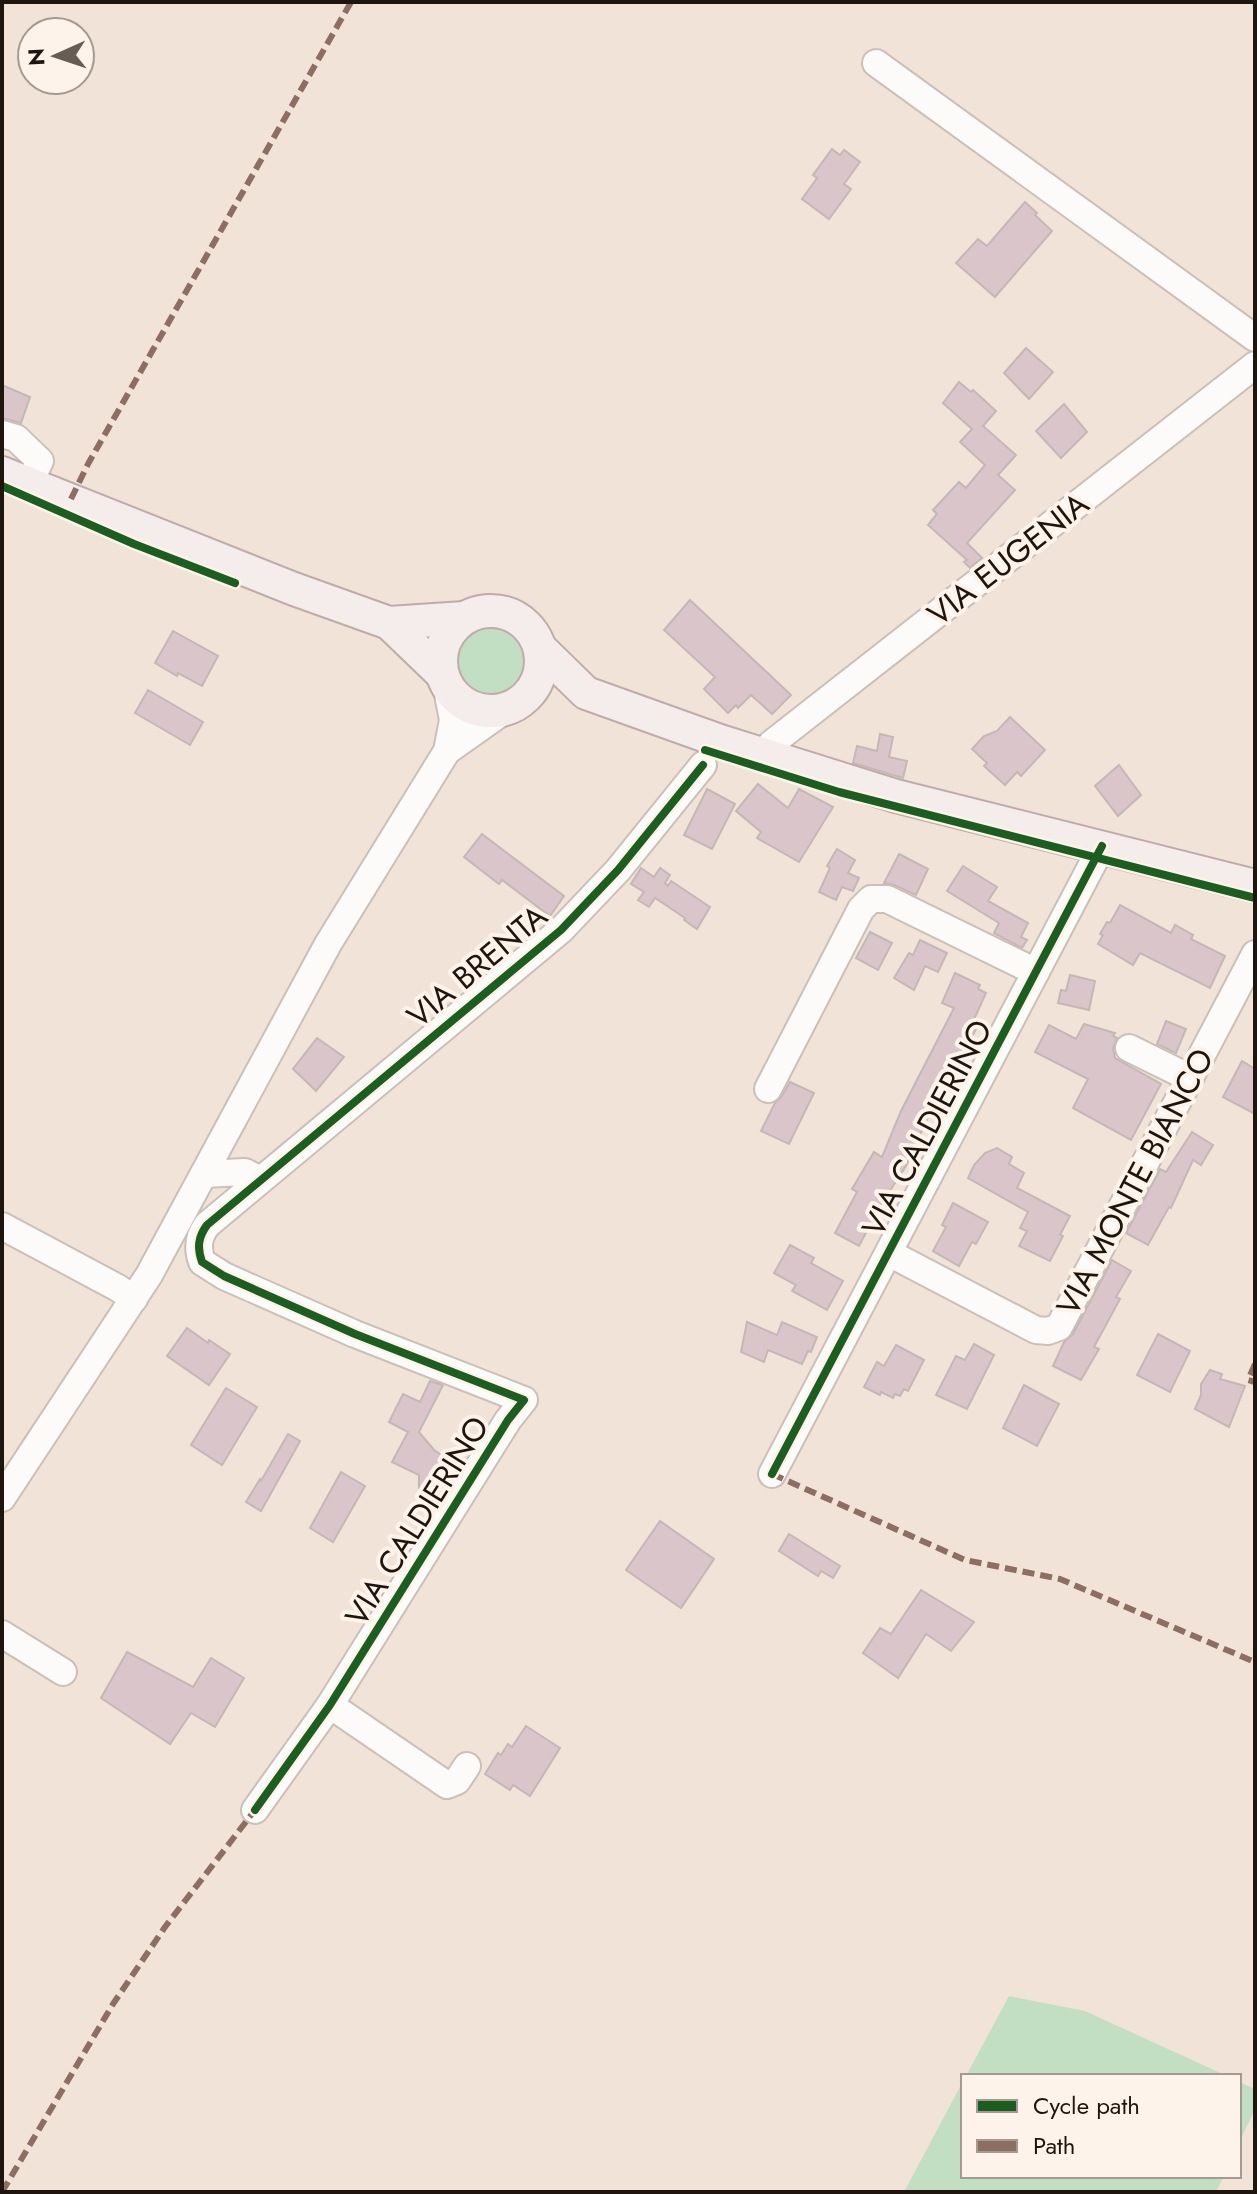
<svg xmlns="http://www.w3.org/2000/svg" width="1257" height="2194" font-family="Jost,sans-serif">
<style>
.green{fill:#c2dec3}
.building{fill:#dac5ca;stroke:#c4b8b6;stroke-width:2}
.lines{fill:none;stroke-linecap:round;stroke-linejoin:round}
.minor-casing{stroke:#cac0b7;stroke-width:30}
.major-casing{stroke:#bfaca9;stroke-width:36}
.minor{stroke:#fdfbf9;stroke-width:26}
.major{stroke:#f5ecec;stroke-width:32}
.quiet{stroke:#8d6e63;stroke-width:6;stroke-dasharray:12 6;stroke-linecap:butt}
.cycleway-casing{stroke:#fef3ea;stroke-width:13}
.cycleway{stroke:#1b5e20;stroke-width:8}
.labels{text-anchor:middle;stroke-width:8;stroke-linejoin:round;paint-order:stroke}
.street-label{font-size:32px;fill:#1e150e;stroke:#fef3ea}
</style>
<rect width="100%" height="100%" fill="#f2e3d8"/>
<!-- green -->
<g class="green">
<circle cx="493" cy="662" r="39"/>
<polygon points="1009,1996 1085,2011 1227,2076 966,2076"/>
<polygon points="963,2081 963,2176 1224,2176 1216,2192 904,2192"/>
<polygon points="1239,2082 1255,2089 1255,2109 1239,2143"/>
</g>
<!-- building -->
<g class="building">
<polygon points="832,149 840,155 844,150 860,162 844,184 851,189 829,219 802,199 817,178 813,175"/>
<polygon points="1025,202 1037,213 1035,215 1052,231 995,297 956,263 978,239 987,246"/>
<polygon points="1026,348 1053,372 1029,399 1004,373"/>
<polygon points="959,382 971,392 973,390 996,411 983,426 1016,455 998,475 1015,490 967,543 982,558 970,568 964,562 967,560 928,525 937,514 933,510 959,482 966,488 985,465 960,442 972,429 943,403"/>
<polygon points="2,385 30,397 21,423 2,418"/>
<polygon points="1064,404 1087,432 1061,458 1036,431"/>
<polygon points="690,600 791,695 772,714 751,695 738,708 736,705 728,713 704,689 715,677 664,630"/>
<polygon points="173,631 218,656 202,686 178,673 177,676 155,663"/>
<polygon points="148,690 203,722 190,745 135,713"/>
<polygon points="1010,717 1045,750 1021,776 1017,772 1005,785 984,766 987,763 972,749 984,736 997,731"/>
<polygon points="880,734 893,737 889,757 907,761 903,778 853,763 857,746 877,751"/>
<polygon points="1119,765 1141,795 1118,816 1095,786"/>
<polygon points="758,784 788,808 799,789 833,807 799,862 757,838 761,832 736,811"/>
<polygon points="707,789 735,804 712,849 684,835"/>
<polygon points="482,834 564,896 550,916 502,880 499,884 464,857"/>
<polygon points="837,849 855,860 848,873 859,878 853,891 842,887 836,900 819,892 830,868 827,866"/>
<polygon points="899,854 928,869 916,895 894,885 884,883"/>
<polygon points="963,866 997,887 988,901 1028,923 1021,937 1027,940 1022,948 994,933 999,923 947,891"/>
<polygon points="641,868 654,877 660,868 670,875 665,883 668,886 671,881 710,907 697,929 684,920 685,918 655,898 649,907 638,900 644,892 631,884"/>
<polygon points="1120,905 1171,933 1175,925 1193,935 1191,939 1225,956 1210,988 1140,953 1133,965 1098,944 1103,935 1100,934 1107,922 1110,923"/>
<polygon points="870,932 892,943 878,970 856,958"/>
<polygon points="920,940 947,953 938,972 925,966 914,990 894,978 909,953 913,955"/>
<polygon points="955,973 980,985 978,989 986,993 971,1026 976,1029 952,1076 948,1073 906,1166 880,1206 859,1246 835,1233 857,1192 852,1189 874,1152 882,1157 901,1111 954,1008 942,1003"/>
<polygon points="1070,975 1095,981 1089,1010 1058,1003 1061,990 1066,991"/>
<polygon points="1166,1021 1186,1029 1176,1053 1157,1044"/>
<polygon points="1084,1024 1115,1033 1113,1036 1117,1038 1113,1048 1115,1058 1161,1084 1131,1140 1073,1108 1088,1079 1035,1052 1049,1025 1076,1039"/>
<polygon points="317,1038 344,1057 316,1091 293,1069"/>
<polygon points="1242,1061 1255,1069 1255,1114 1223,1097"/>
<polygon points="790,1082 814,1093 789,1144 761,1131 775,1103 782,1096"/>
<polygon points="1192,1132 1213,1145 1201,1165 1193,1160 1171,1208 1169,1207 1148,1245 1126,1233 1160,1169 1166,1172"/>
<polygon points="997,1148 1012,1157 1009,1164 1024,1173 1017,1188 1070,1216 1060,1235 1063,1236 1050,1261 1019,1246 1027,1231 1020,1228 1028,1212 968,1178 974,1165 985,1153"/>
<polygon points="953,1203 988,1222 976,1244 972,1242 959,1266 933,1251 946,1227 942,1225"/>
<polygon points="790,1245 814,1258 811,1263 843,1281 827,1310 792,1291 796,1285 774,1273"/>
<polygon points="1112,1260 1131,1271 1116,1297 1120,1299 1094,1347 1099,1349 1081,1380 1053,1366 1064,1342 1073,1334"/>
<polygon points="747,1322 777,1335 782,1322 817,1337 811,1352 808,1351 802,1364 768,1350 764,1362 741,1352"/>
<polygon points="187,1328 208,1343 209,1340 230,1354 209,1385 167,1356"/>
<polygon points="1158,1334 1190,1351 1170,1392 1137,1375"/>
<polygon points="974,1344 994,1355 967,1409 936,1395 956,1356 965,1360"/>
<polygon points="896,1345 924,1360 908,1391 904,1389 900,1396 895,1394 893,1398 881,1392 880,1395 864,1387 877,1362 884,1366"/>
<polygon points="1210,1370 1222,1374 1220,1379 1245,1386 1229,1427 1195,1409 1201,1395 1201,1384"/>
<polygon points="430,1381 443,1385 419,1432 434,1450 460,1467 440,1499 419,1488 419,1475 392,1462 408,1432 389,1422 403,1394 420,1402"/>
<polygon points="1024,1385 1059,1404 1037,1446 1003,1428"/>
<polygon points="226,1388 257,1407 222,1465 191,1445"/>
<polygon points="288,1434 300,1441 261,1511 246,1502 260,1479 261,1481"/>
<polygon points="341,1472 365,1486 333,1542 310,1528"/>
<polygon points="660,1521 714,1559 681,1608 626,1570"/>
<polygon points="789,1534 840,1566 833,1578 821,1571 818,1576 779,1551"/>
<polygon points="921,1590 974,1622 951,1651 926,1634 898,1678 863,1653 880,1628 891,1634"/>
<polygon points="127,1652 193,1687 211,1658 244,1678 215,1727 191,1713 170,1744 101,1698"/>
<polygon points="526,1726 560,1748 530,1796 513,1785 510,1790 485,1774 498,1753 501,1755 508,1744 512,1747"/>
</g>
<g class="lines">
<!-- minor casing -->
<g class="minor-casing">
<g id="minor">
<polyline points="876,63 1255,338"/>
<polyline points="2,434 16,438 40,461 29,484"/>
<polyline points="447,751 508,708"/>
<polyline points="764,755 771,744 1255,365"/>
<polyline points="1129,1048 1190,1078"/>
<polyline points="768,1089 861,909 871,899 887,899 1036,972"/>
<polyline points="204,1174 245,1172 258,1179"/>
<polyline points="2,1226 118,1288 134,1299"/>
<polyline points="889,1253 1036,1330 1048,1331 1059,1327 1255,954"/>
<polyline points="772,1474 1102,846"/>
<polyline points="2,1498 149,1275 328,944 447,751 453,720 446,684"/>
<polyline points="2,1634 63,1672"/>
<polyline points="330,1705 447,1785 457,1781 467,1766"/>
<path d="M255,1810L330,1705L508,1420L524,1400L355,1334L224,1276L202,1262C197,1248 198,1237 207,1225L561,930L618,870L703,765"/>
</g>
</g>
<!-- major casing -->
<g class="major-casing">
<g id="major">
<polyline points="2,473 294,589 389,623 464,618"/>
<circle cx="491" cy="661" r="50"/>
<polyline points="389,623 442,674"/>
<polyline points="540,648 586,693 720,741 896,796 1255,886"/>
</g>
</g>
<!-- minor -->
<use href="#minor" class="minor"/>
<!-- major -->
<use href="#major" class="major"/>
<!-- quiet -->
<g class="quiet">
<polyline points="71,499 88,464 351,2"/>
<polyline points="1255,1364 1248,1380 1255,1382"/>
<polyline points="772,1474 965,1560 1060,1579 1255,1662"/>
<polyline points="2,2192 113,2004 165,1927 255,1810"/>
</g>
<!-- cycleway casing -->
<g class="cycleway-casing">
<g id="cycleway">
<polyline points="2,486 134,544 235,583"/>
<polyline points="705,750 839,792 1255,898"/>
<polyline points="772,1474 1102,846"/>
<path d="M255,1810L330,1705L508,1420L524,1400L355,1334L224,1276L202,1262C197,1248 198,1237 207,1225L561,930L618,870L703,765"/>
</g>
</g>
<!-- cycleway -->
<use href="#cycleway" class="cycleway"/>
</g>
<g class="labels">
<!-- street labels -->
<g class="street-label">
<text transform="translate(1008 559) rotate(-38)" y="11">VIA EUGENIA</text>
<text transform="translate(477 966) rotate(-40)" y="11">VIA BRENTA</text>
<text transform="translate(927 1128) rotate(-62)" y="11">VIA CALDIERINO</text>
<text transform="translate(1135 1182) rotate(-62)" y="11">VIA MONTE BIANCO</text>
<text transform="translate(417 1521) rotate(-58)" y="11">VIA CALDIERINO</text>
</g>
</g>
<!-- border -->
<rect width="1257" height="2194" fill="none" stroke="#1e150e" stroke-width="8"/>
<!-- legend -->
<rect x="961" y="2074" width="280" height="104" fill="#fef3ea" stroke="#a49a92" stroke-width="2"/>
<rect x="977" y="2100" width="40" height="12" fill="#1b5e20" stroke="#a49a92" stroke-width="2"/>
<text x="1033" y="2114" font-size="24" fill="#1e150e">Cycle path</text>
<rect x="977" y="2140" width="40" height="12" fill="#8d6e63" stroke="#a49a92" stroke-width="2"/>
<text x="1033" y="2154" font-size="24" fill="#1e150e">Path</text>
<!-- north arrow -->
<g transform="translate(56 56) rotate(267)"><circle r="38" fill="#fef3ea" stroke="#a49a92" stroke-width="2"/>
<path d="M0-6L14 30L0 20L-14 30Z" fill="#685d55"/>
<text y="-12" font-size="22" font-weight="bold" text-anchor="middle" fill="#1e150e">N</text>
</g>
</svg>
